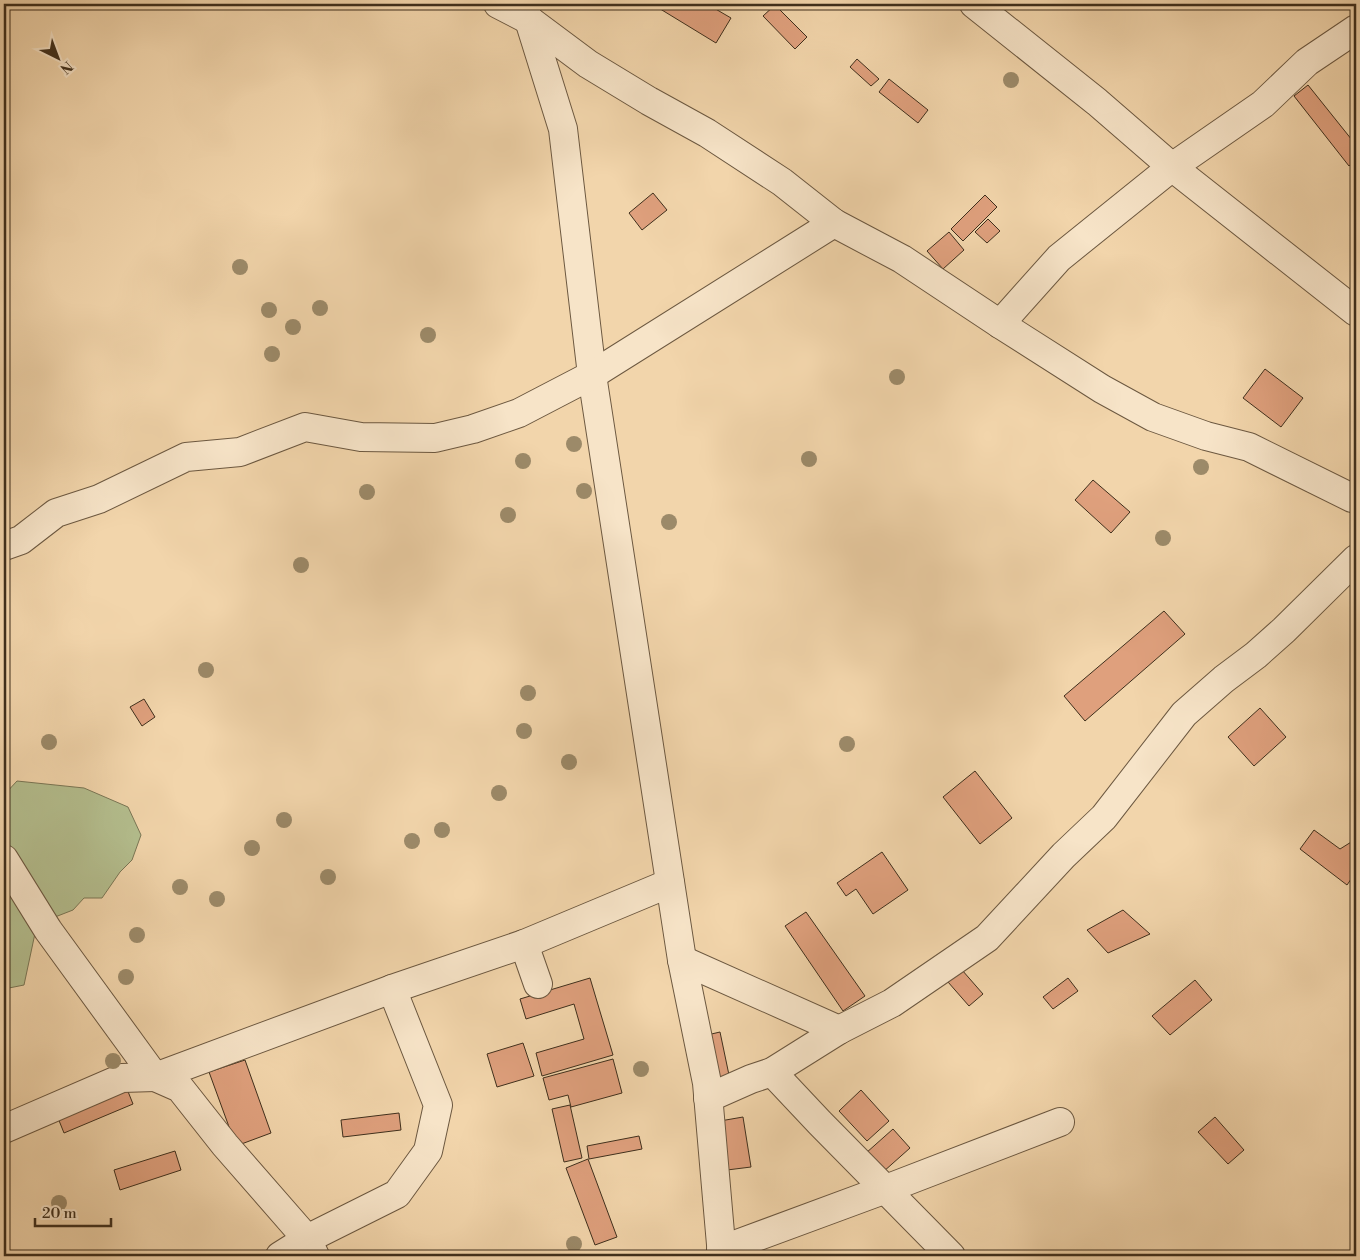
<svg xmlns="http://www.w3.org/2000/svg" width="1360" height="1260" font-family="'Libre Bodoni',serif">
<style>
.green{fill:#b4be8e;stroke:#7a7655}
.building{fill:#dfa07d;stroke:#3f2f1c}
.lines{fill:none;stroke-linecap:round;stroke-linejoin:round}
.minor-casing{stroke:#6c5840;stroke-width:30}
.minor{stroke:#f7e4c8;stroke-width:28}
.tree{fill:#9c8a69}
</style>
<rect width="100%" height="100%" fill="#f2d5ab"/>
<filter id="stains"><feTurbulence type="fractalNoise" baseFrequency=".004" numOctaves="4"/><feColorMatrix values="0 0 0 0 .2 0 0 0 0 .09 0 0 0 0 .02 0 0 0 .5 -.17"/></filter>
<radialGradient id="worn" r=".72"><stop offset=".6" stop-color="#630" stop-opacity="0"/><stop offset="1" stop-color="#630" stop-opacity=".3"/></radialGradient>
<!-- green -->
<polygon class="green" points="17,781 84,788 128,807 141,835 132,860 120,872 102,898 84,898 73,910 37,924 24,985 4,989 4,795"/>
<!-- building -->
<g class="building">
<polygon points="659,4 707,4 731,18 716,43 657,7"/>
<polygon points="775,5 807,37 795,49 763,16"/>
<polygon points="857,59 879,79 871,86 850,67"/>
<polygon points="889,79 928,110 918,123 879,92"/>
<polygon points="1308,85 1356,145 1356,160 1349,166 1294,96"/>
<polygon points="653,193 667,210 642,230 629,213"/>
<polygon points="985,195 997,207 963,241 951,229"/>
<polygon points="988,219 1000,231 987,243 975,232"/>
<polygon points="949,232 964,250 943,269 927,251"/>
<polygon points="1265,369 1303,398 1281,427 1243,398"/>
<polygon points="1093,480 1130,512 1111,533 1075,500"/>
<polygon points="1164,611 1185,634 1085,721 1064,696"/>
<polygon points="144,699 155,717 142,726 130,707"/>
<polygon points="1260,708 1286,737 1254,766 1228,737"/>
<polygon points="975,771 1012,818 980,844 943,797"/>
<polygon points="1314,830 1340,849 1356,839 1356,872 1347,885 1300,849"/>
<polygon points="882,852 908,890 873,914 856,889 846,896 837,883"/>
<polygon points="1123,910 1150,934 1108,953 1087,930"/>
<polygon points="806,912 865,996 843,1011 785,926"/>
<polygon points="962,970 983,994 969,1006 948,982"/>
<polygon points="590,978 613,1055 542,1076 536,1053 584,1039 574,1004 526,1019 520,999"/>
<polygon points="1068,978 1078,991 1053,1009 1043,997"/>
<polygon points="1195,980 1212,1000 1170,1035 1152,1016"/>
<polygon points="720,1032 729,1075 713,1079 703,1036"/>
<polygon points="523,1043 534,1076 497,1087 487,1054"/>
<polygon points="613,1059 622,1093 571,1107 568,1095 549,1100 543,1078"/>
<polygon points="245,1060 271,1133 236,1146 209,1072"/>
<polygon points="125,1084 133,1104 64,1133 56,1113"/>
<polygon points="861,1090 889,1121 867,1141 839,1111"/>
<polygon points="570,1105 582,1158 564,1162 552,1109"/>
<polygon points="399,1113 401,1130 343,1137 341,1120"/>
<polygon points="743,1117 751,1167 727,1170 720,1121"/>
<polygon points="1215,1117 1244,1150 1228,1164 1198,1132"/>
<polygon points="893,1129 910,1148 883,1172 866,1153"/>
<polygon points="639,1136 642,1149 589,1159 587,1146"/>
<polygon points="175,1151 181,1170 120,1190 114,1170"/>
<polygon points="588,1159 617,1237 595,1245 566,1168"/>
</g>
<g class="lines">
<!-- minor casing -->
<g class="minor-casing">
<g id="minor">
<polyline points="498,4 529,20 588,64 649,101 707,133 782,182 834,223 902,259 1000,324 1102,389 1153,417 1206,436 1249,447 1352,498 1356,499"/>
<polyline points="522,4 529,20 563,129 592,375 682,960 707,1083 722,1256"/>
<polyline points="974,4 1097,102 1172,167 1356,312"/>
<polyline points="1000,324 1059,258 1172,167 1263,104 1307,62 1356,29"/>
<polyline points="4,546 21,540 56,513 99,499 186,457 240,452 305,427 361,437 435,438 473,429 519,413 592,375 834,223"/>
<polyline points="4,859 48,930 155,1077 180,1088 225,1145 307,1239 315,1256"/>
<polyline points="524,944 538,984"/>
<polyline points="682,960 839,1030"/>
<polyline points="772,1072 820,1123 951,1256"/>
<polyline points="708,1098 751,1079 772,1072 839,1030 892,1003 987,938 1064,855 1104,817 1184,714 1224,679 1256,655 1284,630 1356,559"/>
<polyline points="4,1129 122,1078 155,1077 392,989 524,944 670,883"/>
<polyline points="721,1250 886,1189 1060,1122"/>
<polyline points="280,1256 307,1239 397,1194 428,1151 438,1105 392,989"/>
</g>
</g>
<!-- minor -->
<use href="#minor" class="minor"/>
</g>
<!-- trees -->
<g class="tree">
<circle cx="1011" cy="80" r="8"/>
<circle cx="240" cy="267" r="8"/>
<circle cx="320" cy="308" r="8"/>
<circle cx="269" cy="310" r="8"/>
<circle cx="293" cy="327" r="8"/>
<circle cx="428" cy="335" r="8"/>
<circle cx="272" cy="354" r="8"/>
<circle cx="897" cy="377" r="8"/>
<circle cx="574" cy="444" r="8"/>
<circle cx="809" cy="459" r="8"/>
<circle cx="523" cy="461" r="8"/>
<circle cx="1201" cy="467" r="8"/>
<circle cx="584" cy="491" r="8"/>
<circle cx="367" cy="492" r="8"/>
<circle cx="508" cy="515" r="8"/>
<circle cx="669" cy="522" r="8"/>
<circle cx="1163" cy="538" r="8"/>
<circle cx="301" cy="565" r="8"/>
<circle cx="206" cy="670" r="8"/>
<circle cx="528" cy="693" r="8"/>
<circle cx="524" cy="731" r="8"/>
<circle cx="49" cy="742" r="8"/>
<circle cx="847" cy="744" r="8"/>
<circle cx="569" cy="762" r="8"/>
<circle cx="499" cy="793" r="8"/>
<circle cx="284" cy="820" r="8"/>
<circle cx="442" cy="830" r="8"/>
<circle cx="412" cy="841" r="8"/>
<circle cx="252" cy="848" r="8"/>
<circle cx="328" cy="877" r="8"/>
<circle cx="180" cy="887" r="8"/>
<circle cx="217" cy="899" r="8"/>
<circle cx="137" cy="935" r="8"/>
<circle cx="126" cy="977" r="8"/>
<circle cx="113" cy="1061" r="8"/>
<circle cx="641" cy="1069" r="8"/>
<circle cx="59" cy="1203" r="8"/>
<circle cx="574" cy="1244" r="8"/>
</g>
<!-- margin -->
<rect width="1360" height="1260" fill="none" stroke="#f2d5ab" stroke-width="20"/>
<rect x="5" y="5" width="1350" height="1250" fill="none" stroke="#3f2f1c" stroke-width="2.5"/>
<rect x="10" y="10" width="1340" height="1240" fill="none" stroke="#3f2f1c"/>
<!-- north arrow -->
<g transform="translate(58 58) rotate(138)" stroke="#f7e4c8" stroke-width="4" paint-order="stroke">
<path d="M0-4L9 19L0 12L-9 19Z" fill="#3f2f1c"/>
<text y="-8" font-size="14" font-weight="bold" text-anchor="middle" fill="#3f2f1c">N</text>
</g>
<!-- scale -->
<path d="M35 1218v8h76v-8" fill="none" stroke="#3f2f1c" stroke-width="2.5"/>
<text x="42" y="1218" font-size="15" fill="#3f2f1c" stroke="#f7e4c8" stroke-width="4" paint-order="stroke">20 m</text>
<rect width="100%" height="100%" filter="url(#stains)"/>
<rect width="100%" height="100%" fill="url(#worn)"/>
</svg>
